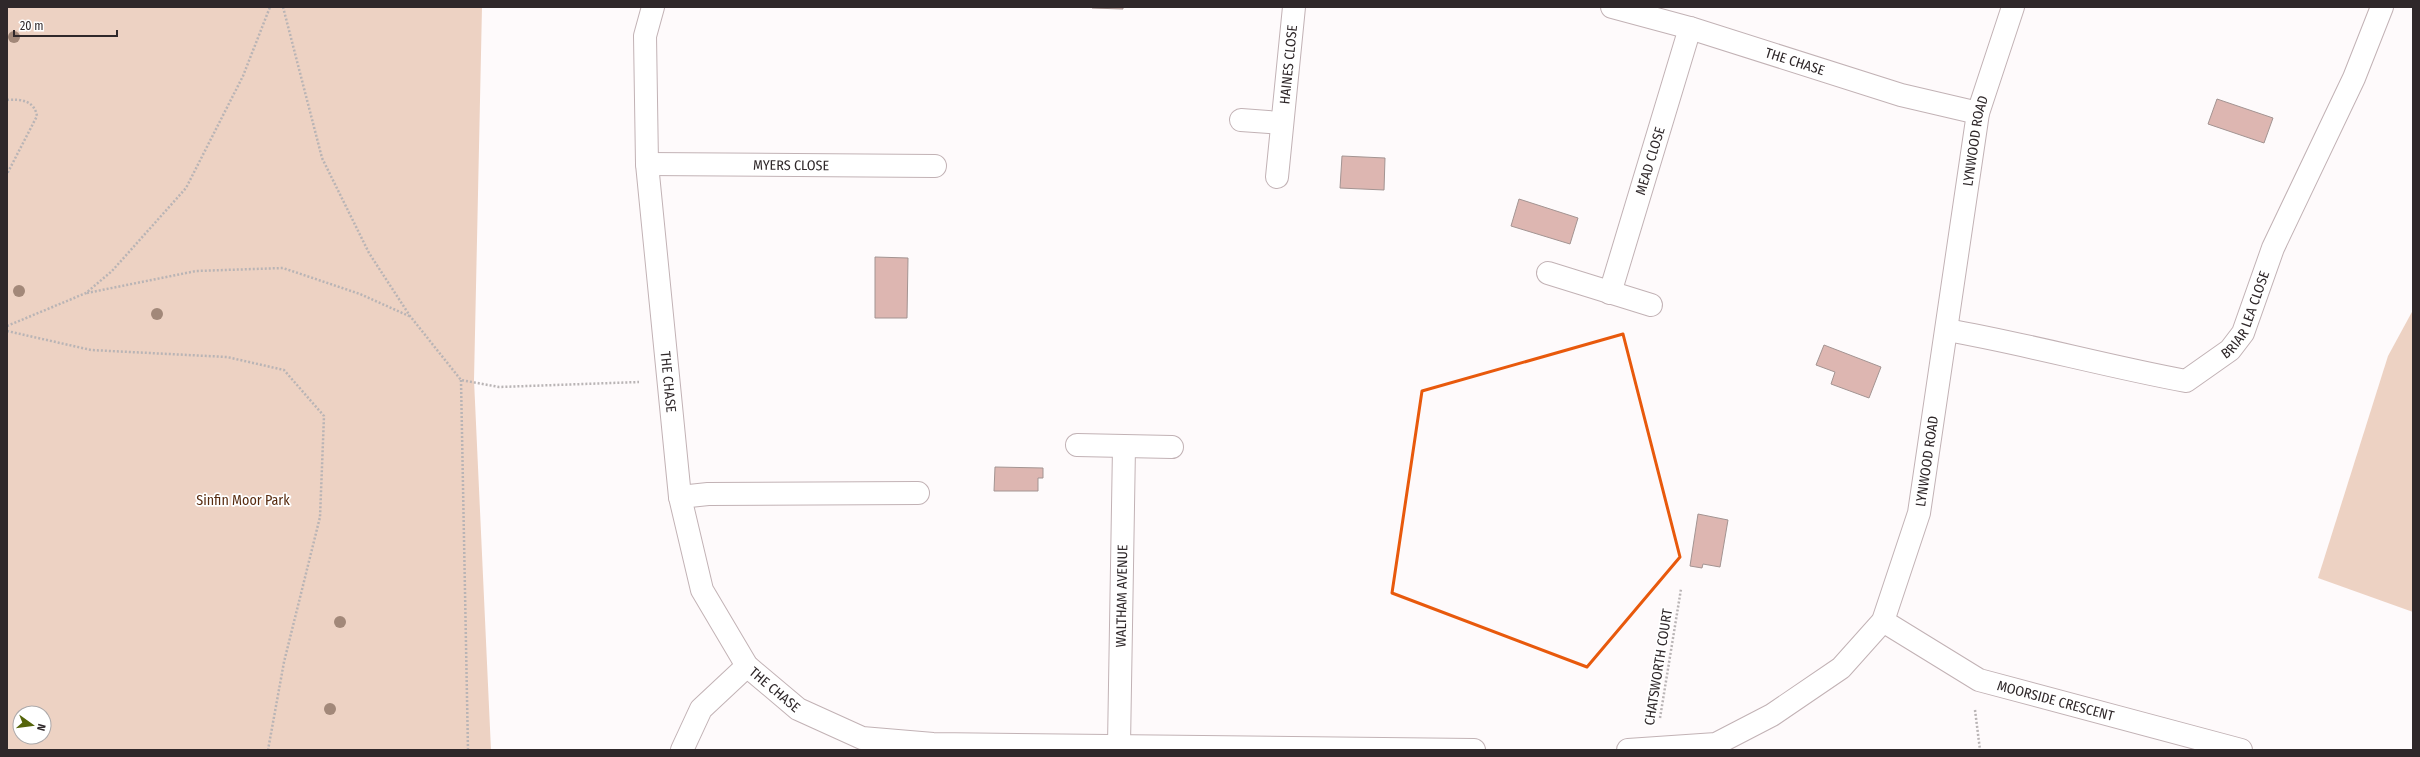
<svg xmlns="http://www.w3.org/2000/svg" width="2420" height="757" font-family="'Fira Sans Condensed',sans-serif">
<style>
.green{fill:#edd2c3;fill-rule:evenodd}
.building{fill:#ddb6b1;stroke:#a39492}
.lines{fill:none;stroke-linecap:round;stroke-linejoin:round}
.minor-casing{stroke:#c2b2b5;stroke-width:24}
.path{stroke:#b9b4b5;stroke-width:2.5;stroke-dasharray:2 2;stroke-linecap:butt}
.minor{stroke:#fff;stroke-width:22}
.tree{fill:#a28879}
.marked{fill:none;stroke:#e8590c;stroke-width:3;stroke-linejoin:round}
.labels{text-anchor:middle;stroke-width:3.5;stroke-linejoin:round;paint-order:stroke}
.street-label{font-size:14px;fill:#2f282a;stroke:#fff}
.park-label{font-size:14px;fill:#572b0f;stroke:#fff}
</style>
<rect width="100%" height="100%" fill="#fefafb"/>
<!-- green -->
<g class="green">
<path d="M7,7H482L474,380L491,750H7ZM20,713H44V737H20Z"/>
<polygon points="2413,310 2413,612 2318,578 2388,356"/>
</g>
<!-- building -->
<g class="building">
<polygon points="1092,7 1123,7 1123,9 1092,8"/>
<polygon points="2217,99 2273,118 2264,143 2208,124"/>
<polygon points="1342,156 1385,158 1384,190 1340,188"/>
<polygon points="1519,199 1578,218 1570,244 1511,226"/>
<polygon points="875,257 908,258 907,318 875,318"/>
<polygon points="1824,345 1881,367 1869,398 1831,384 1835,372 1816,365"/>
<polygon points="995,467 1043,468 1043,478 1038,478 1038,491 994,491"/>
<polygon points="1698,514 1728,520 1720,567 1703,564 1702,568 1690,566"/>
</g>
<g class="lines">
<!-- minor casing -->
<g class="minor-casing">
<g id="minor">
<path id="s1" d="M653,7L645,36L647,164L680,497L702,590L747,666L798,709L862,738L933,744L1474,750"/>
<path id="s2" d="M1612,7L1690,28L1901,95L1978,113"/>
<polyline points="1241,120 1281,123"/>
<path id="s3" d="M647,164L935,166"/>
<path id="s4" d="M1277,177L1294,7"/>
<polyline points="1548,273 1651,305"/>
<path id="s5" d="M1610,293L1690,28"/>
<path id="s6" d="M1947,330C2027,344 2105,366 2186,381L2230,350L2243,333L2273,248L2354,78L2382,7"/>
<polyline points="1077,445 1172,447"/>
<polyline points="680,497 708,494 918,493"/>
<path id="s7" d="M1883,621L1979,680L2241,750"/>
<path id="s8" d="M1119,745L1124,447"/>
<polyline points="682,750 701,709 747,666"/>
<path id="s9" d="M1628,750L1716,744L1772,715L1841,668L1883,621L1919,513L1978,113L2013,7"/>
</g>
</g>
<!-- path -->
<g class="path">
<polyline points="283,7 322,158 369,253 410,316 461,380 499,387 639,382"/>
<path d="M7,100C21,99 34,100 37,116L7,174"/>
<polyline points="87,293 196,271 283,268 360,294 409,316"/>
<polyline points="7,326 86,293 112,271 186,188 243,76 270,7"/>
<polyline points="7,331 91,350 227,357 284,370 324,416 320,517 284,662 268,750"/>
<polyline points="461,380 468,750"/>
<polyline points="1975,710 1980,750"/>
<polyline points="1660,718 1681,589"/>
</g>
<!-- minor -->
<use href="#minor" class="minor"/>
</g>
<!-- trees -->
<g class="tree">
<circle cx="14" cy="37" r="6"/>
<circle cx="19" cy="291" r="6"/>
<circle cx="157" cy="314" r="6"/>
<circle cx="340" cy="622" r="6"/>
<circle cx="330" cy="709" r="6"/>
</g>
<!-- marked area -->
<path class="marked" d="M1623,334L1680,557L1587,667L1392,593L1422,391Z"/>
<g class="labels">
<!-- street labels -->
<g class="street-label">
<text dy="5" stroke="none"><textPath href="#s2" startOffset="191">THE CHASE</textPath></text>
<text dy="5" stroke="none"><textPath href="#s4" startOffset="113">HAINES CLOSE</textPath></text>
<text dy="5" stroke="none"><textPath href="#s9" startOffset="788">LYNWOOD ROAD</textPath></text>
<text dy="5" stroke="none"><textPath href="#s5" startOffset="138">MEAD CLOSE</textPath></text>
<text dy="5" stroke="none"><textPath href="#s3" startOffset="144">MYERS CLOSE</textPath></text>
<text dy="5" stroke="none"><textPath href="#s6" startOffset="337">BRIAR LEA CLOSE</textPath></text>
<text dy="5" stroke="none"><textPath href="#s1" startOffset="377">THE CHASE</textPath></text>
<text dy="5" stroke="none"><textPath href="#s9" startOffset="464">LYNWOOD ROAD</textPath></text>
<text dy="5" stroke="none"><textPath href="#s8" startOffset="149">WALTHAM AVENUE</textPath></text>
<text transform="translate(1658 667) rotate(-81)" y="5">CHATSWORTH COURT</text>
<text dy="5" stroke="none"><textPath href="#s1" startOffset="713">THE CHASE</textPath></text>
<text dy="5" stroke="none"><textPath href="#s7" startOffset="192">MOORSIDE CRESCENT</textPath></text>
</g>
<!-- park labels -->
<g class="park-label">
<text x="243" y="505">Sinfin Moor Park</text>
</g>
</g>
<!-- border -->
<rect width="2420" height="757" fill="none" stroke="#2f282a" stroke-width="16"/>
<!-- north arrow -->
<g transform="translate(32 725) rotate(104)"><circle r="19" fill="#ffffff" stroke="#aca9aa"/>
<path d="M0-3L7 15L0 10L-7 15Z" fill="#54640a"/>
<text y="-6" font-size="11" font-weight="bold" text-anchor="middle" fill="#2f282a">N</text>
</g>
<!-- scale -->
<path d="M14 30v6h103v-6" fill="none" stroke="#2f282a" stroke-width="2"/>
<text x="20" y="30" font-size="12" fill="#2f282a" stroke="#ffffff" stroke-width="3" paint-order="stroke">20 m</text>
</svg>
